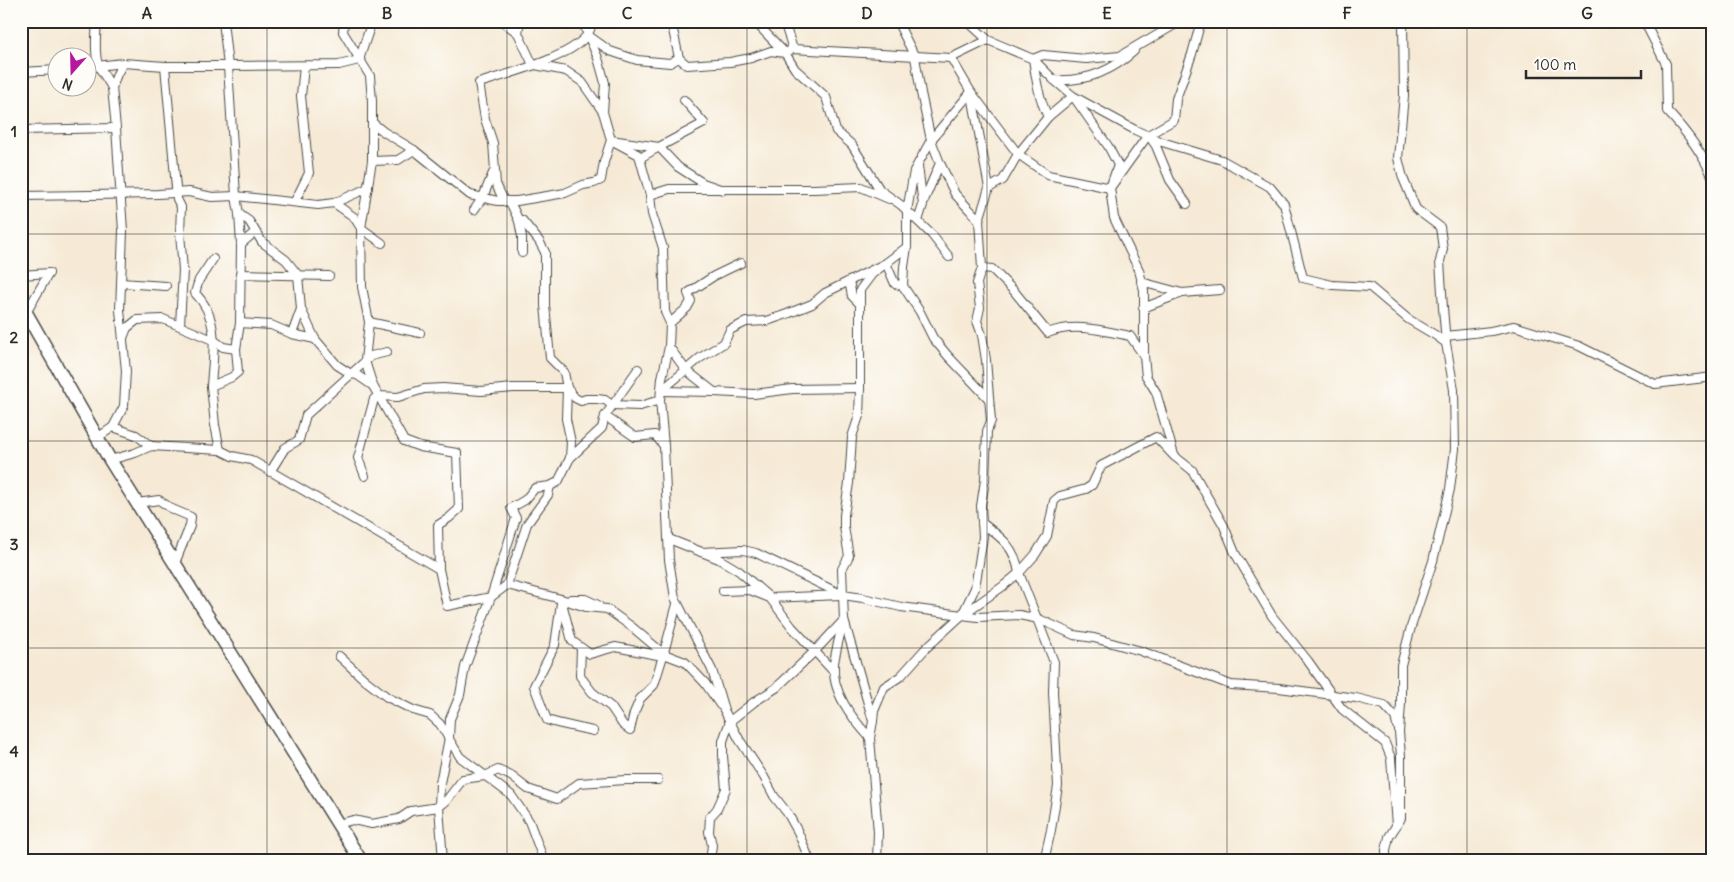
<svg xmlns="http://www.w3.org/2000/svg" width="1734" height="882" font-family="Delius,sans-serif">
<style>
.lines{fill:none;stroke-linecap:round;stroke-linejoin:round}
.minor-casing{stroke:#494845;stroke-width:10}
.trunk-casing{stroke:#494845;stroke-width:15}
.minor{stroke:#fff;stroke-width:8}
.trunk{stroke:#fff;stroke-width:12}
.grid{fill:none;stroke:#2b2b2b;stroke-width:1;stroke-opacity:0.55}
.neatline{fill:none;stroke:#2b2b2b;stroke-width:2}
.grid-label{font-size:16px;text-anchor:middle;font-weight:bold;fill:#2b2b2b}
</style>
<rect width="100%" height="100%" fill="#fdfcf7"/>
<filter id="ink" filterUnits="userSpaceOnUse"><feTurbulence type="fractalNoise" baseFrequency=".02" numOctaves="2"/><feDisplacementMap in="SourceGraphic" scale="10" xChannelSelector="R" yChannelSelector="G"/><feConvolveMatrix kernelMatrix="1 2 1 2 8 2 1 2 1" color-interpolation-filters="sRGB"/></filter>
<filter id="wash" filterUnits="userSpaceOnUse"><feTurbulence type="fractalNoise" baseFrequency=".0096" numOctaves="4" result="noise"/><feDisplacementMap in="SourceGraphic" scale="20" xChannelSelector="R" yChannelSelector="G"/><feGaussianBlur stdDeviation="1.12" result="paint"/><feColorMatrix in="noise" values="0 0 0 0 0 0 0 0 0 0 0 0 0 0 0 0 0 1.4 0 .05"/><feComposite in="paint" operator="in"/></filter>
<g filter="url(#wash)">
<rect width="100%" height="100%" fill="#f6ead6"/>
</g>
<g filter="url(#ink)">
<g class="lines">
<!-- minor casing -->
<g class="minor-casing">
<g id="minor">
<path d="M97,21C96,33 94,57 99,67C103,74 108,80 112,88"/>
<polyline points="344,21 343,32 370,76 372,101 372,161 361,228 362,287 369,322 365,361 373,386 404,441 420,447 457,453 459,509 449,518 438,525 439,569"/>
<polyline points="502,21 518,33 533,65"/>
<polyline points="582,21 598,58 605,83 603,112 611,140 639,155 650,195 652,214 663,248 665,312 670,323 669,347 662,378 660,400 664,446 669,560 675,598 712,670 724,710 739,739 764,777 774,796 788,814 798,832 810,861"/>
<polyline points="671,21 679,58 687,65 730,62 751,58 771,51 785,53 793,49 951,58 971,92 1018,154 1048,175 1110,188 1118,165 1108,146 1073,96 1048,117 1018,154 1003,180 989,188"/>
<polyline points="757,21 760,27 785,53 795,69 826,97 836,131 852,145 880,190 901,205 932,235 949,257"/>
<polyline points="786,21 787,31 793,49"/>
<polyline points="897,21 915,57 921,93 931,140 940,163 955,194 979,220"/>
<polyline points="967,21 988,40 1033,59 1054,80 1073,96 1135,130 1162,142 1222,160 1270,187 1284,204 1303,278 1332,285 1370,287 1408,319 1435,335 1446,343"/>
<path d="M1644,21L1666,64L1667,111C1686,131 1702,152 1713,178"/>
<polyline points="518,33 520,21"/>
<polyline points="589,36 610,51 637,60 670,63 679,58"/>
<polyline points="1142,44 1181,21"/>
<polyline points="951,58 988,40"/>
<polyline points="535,65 566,71 582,82 603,112"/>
<polyline points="165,66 177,199 181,207 180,233 183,270 180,325"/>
<polyline points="88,67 123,63 165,66 228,66 339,65 359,60 372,21"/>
<polyline points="21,72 58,70"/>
<path d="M1054,80C1085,82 1111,72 1134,51"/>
<path d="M1048,117C1039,99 1036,79 1033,59L1043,55L1086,59L1120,56L1145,41"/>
<polyline points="373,123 384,132 414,150"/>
<polyline points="21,130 116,128"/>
<polyline points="1149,136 1156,146 1170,180 1187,204"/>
<polyline points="640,158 659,147 704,123 684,100"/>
<polyline points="372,161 398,160 414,150 470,195 498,201 517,201 565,193 583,185 594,183 601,180 604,162 611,140 659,147 678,167 703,183 723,190"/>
<polyline points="918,166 923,205 918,221"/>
<polyline points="650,195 669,189 814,189 861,187 889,199"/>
<polyline points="21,196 158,194 189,192 212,197 236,196 318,205 334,203 354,217 361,228 382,243"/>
<polyline points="295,201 309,173 301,96 304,66"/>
<polyline points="334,203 368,188"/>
<polyline points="923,203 940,163"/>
<polyline points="474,210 483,197 493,173"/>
<polyline points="239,214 249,221 262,242 286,260 298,275 301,309 315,339"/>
<polyline points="519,221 522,220 539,241 545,252 545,305 550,358 564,372 567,388 575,398 581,401 586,399 597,399 605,400 612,405 640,406 660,400"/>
<polyline points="241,244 255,232"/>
<path d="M522,253V237L519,221L511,204L504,201L496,184L493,143L485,119L479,83C507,74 570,58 587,35C590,32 591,26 593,21"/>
<path d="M982,268L992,269L1014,291L1048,333C1074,322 1104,331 1130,336L1144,356"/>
<polyline points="240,274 329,276"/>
<polyline points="21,275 49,273"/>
<polyline points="849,281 852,296 860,304"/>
<polyline points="1141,282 1182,293 1220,290"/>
<polyline points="121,283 166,286"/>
<polyline points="903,286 920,312 933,338 948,356 989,399"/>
<polyline points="1143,308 1182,293"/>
<polyline points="26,313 49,273"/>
<polyline points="369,322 420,333"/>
<polyline points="240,323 271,325 292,334 315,339 337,365 351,374 357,375 373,386"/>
<polyline points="670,323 687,308 691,301 688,293 714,276 741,263"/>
<polyline points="292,334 301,309"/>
<polyline points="1446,336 1491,331 1514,326 1579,346 1655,384 1713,377"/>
<polyline points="123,338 127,328 137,320 163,319 215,341 223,347 236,349"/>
<polyline points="669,347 686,370 714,392"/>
<path d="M211,386C213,353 221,319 195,293L199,280L213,259"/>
<polyline points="661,391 700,358 724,343 730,330 746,322 767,321 787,314 812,304 825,293 886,263 907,247"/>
<polyline points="661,391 714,392 754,394 792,389 860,388"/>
<polyline points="605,416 635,437 655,435 664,446"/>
<polyline points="113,427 136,435 151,446"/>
<polyline points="97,438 113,427 124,406 126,371 120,310 123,231 116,128 112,88 117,74 123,63"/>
<polyline points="220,450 215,425 211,386 232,377 238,372 236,349 240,323 241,244 239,214 236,196 228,66 223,21"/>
<polyline points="1174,455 1156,392 1146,376 1144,356 1144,290 1139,270 1114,218 1110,188 1148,135 1174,120 1176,99 1192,54 1201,21"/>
<polyline points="110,460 135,453 151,446 220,450 232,456 251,460 439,569 447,606 491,597 507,585 561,599 572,641 590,654 615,647 663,656 677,604"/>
<polyline points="270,472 285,448 299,440 306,415 371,356 387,352"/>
<polyline points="365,476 358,458 374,399 379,396 398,397 424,389 443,388 481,391 513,388 567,388 566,419 571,442 570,458"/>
<polyline points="137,503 159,500 172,509 191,517 190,526 175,563"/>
<path d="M982,523C1002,538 1015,547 1019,573L1054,662L1053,692L1058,786L1051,830L1044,861"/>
<polyline points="669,539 719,559 739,571 770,598 792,627 834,672"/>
<polyline points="701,552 743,550 756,553 843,595 863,598 901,607 962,615 978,617 1019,615 1039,619 1074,635 1094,638 1141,651 1231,685 1279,688 1356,698 1384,705 1395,717 1397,726"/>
<polyline points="507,585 527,524 548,495 550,486"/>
<polyline points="723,591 750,590 770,598 841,595"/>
<polyline points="561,599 586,607 607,609 632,627 664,654 685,662 705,683 720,705"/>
<polyline points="571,599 585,599 598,605"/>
<path d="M561,603L555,645L534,686L547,720C562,725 577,727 593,731"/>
<polyline points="963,613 975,588 983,537 981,506 985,480 987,431 991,421 986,360 982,335 977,321 980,308 977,283 982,268 979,220 989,188 972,95"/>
<path d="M843,622C840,635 836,650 834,663C831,692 852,718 870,738"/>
<polyline points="581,648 580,676 592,692 611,707 623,725 630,730 634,713 640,699 654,685 663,656"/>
<polyline points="339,656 365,680 387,697 413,710 430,715 440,724 460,757 511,795 529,821 544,861"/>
<polyline points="873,721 874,711 884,687 901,676 926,648 962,615 1002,587 1019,573 1035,555 1047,536 1054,501 1060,496 1086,489 1092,485 1101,466 1156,437 1174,456 1192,470 1224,526 1235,553 1272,616 1308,661 1342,709 1385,743 1391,758 1396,826"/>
<polyline points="338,824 353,820 372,824 399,819 411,811 439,807 446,801 463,779 485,776 498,770 511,776 528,789 557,799 579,783 626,780 658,780"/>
<polyline points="443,861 439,807 440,783 449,738 450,719 460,695 465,667 491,597 516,518 511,508 525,500 535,488 550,486 558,482 570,458 602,428 605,416 638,369"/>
<polyline points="710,861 712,845 709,832 710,817 717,809 726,789 723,756 723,741 730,721 754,702 776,688 815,651 844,620"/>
<polyline points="877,861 878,832 870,738 873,721 844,620 842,569 849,556 844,527 844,515 849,483 852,437 859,416 860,388 860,290 872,274 886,263 895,284 903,286 904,267 907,247 907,211 914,171 931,140 971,92"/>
<polyline points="1386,861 1386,850 1389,837 1401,818 1401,756 1399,732 1401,704 1401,665 1411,627 1433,561 1450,489 1455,449 1454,390 1446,343 1443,308 1440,261 1443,249 1440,227 1416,209 1403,178 1398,158 1404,96 1403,21"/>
</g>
</g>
<!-- trunk casing -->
<g class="trunk-casing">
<polyline id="trunk" points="21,304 110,460 361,861"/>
</g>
<!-- minor -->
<use href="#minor" class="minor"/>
<!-- trunk -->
<use href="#trunk" class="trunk"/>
</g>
</g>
<!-- grid -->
<path class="grid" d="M267,21V861M507,21V861M747,21V861M987,21V861M1227,21V861M1467,21V861M21,234H1713M21,441H1713M21,648H1713"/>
<!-- margin -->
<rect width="1734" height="882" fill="none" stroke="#fdfcf7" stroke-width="55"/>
<!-- north arrow -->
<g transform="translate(72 72) rotate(200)"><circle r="24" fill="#fdfcf7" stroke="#a9a8a5"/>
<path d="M0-4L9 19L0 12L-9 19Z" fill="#b5179e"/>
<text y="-8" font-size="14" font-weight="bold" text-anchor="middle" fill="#2b2b2b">N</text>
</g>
<!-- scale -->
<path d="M1526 70v8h115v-8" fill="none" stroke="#2b2b2b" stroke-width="2.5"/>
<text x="1534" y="70" font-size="15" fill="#2b2b2b" stroke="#fdfcf7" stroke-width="4" paint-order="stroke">100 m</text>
<rect x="28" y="28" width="1678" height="826" class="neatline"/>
<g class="grid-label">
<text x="147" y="19">A</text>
<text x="387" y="19">B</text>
<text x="627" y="19">C</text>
<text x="867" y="19">D</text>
<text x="1107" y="19">E</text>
<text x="1347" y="19">F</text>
<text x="1587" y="19">G</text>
<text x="14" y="137">1</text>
<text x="14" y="343">2</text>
<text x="14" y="550">3</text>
<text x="14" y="757">4</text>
</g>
</svg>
